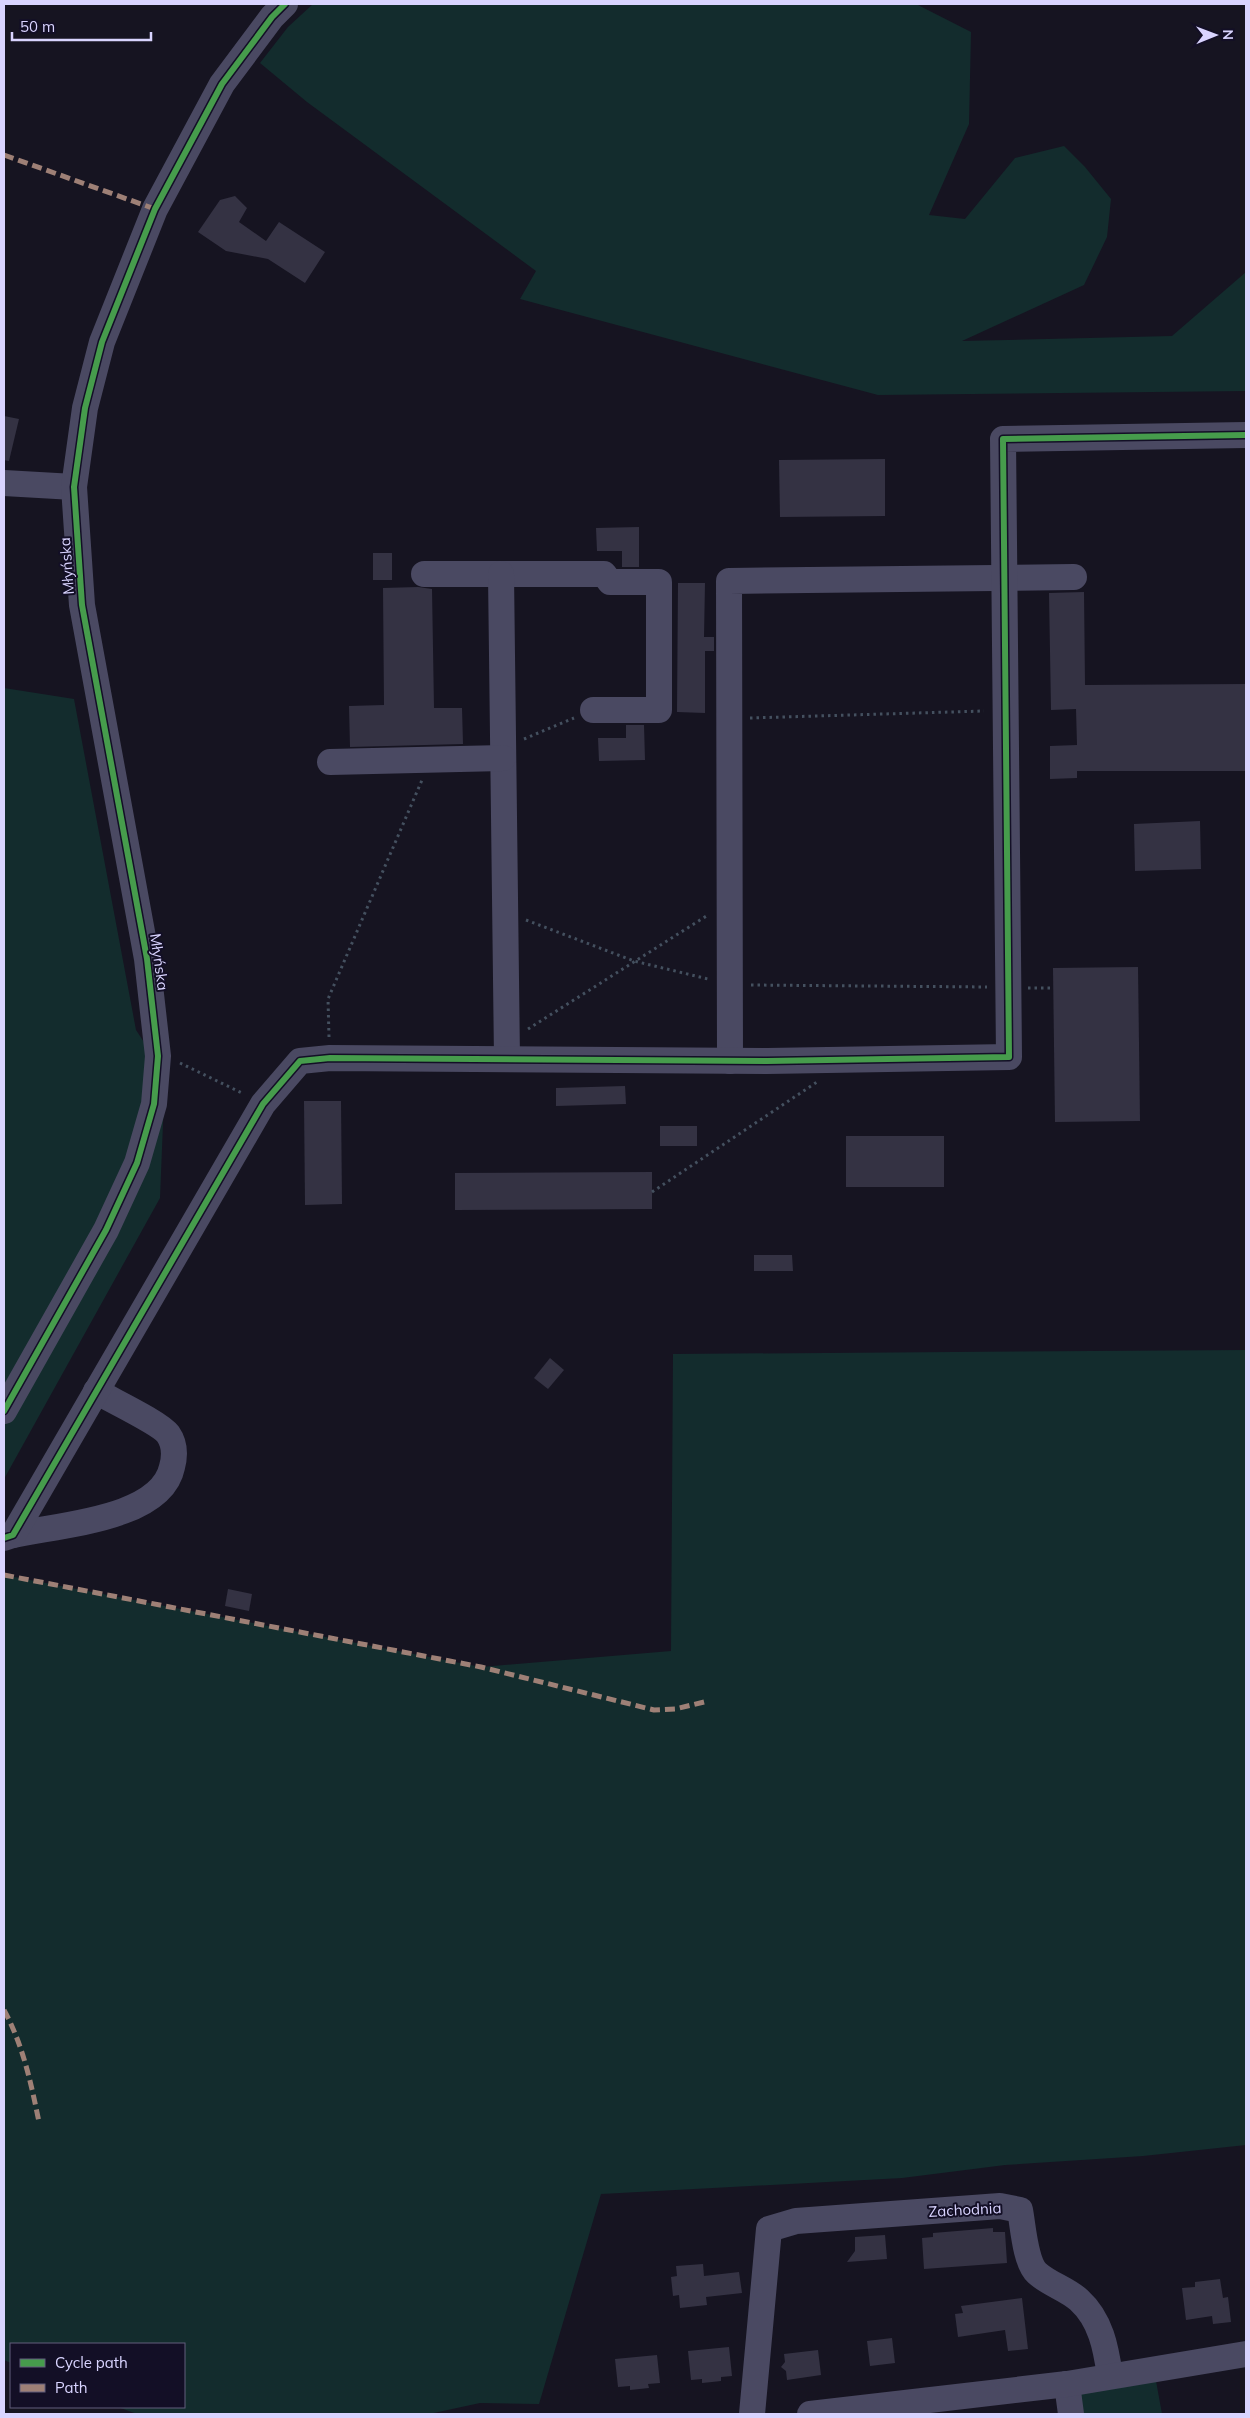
<svg xmlns="http://www.w3.org/2000/svg" width="1250" height="2418" font-family="Mulish,sans-serif">
<style>
.green{fill:#132c2d}
.building{fill:#343243}
.lines{fill:none;stroke-linecap:round;stroke-linejoin:round}
.path{stroke:#44505f;stroke-width:3;stroke-dasharray:2.5 4;stroke-linecap:butt}
.minor{stroke:#4a4962;stroke-width:26}
.quiet{stroke:#9e8076;stroke-width:5;stroke-dasharray:10 5;stroke-linecap:butt}
.cycleway-casing{stroke:#130f26;stroke-width:9}
.cycleway{stroke:#469c4c;stroke-width:6}
.labels{text-anchor:middle;stroke-width:4;stroke-linejoin:round;paint-order:stroke}
.street-label{font-size:15px;fill:#d9d4ff;stroke:#130f26}
</style>
<rect width="100%" height="100%" fill="#161421"/>
<!-- green -->
<g class="green">
<polygon points="313,4 916,4 971,32 969,124 929,215 965,219 1015,158 1064,146 1085,167 1111,199 1107,237 1084,285 962,341 1172,336 1246,272 1246,391 878,395 520,299 536,271 307,102 260,63 288,27"/>
<polygon points="4,688 74,699 136,1030 165,1074 160,1198 4,1479"/>
<polygon points="1246,1350 1246,2145 1143,2156 1005,2165 902,2178 601,2194 539,2404 480,2403 429,2414 137,2414 118,2407 184,2407 184,2344 11,2344 11,2363 4,2360 4,1575 481,1667 671,1651 673,1354"/>
<polygon points="1156,2381 1162,2414 1067,2414 1064,2391"/>
</g>
<!-- building -->
<g class="building">
<polygon points="235,196 247,208 239,222 266,241 279,222 325,252 305,283 268,259 226,251 198,232 220,200"/>
<polygon points="4,416 19,419 9,461 4,460"/>
<polygon points="885,459 885,516 780,517 779,460"/>
<polygon points="639,527 639,567 622,567 622,551 597,551 596,528"/>
<rect x="373" y="553" width="19" height="27"/>
<polygon points="678,583 705,583 704,637 714,637 714,651 705,651 705,713 677,712"/>
<polygon points="418,587 432,589 434,708 462,708 463,744 350,747 349,706 384,705 383,588"/>
<polygon points="1084,592 1085,685 1246,684 1246,771 1077,771 1077,778 1050,779 1050,746 1077,745 1076,709 1051,710 1049,593"/>
<polygon points="626,725 644,725 645,760 599,761 598,738 626,738"/>
<polygon points="1200,821 1201,869 1135,871 1134,824"/>
<polygon points="1138,967 1140,1121 1055,1122 1053,968"/>
<polygon points="625,1086 626,1104 556,1106 556,1088"/>
<polygon points="304,1101 341,1101 342,1204 305,1205"/>
<rect x="660" y="1126" width="37" height="20"/>
<rect x="846" y="1136" width="98" height="51"/>
<polygon points="652,1172 652,1209 455,1210 455,1173"/>
<polygon points="754,1255 792,1255 793,1271 754,1271"/>
<polygon points="550,1358 564,1370 548,1389 534,1378"/>
<polygon points="228,1589 252,1594 249,1611 225,1606"/>
<polygon points="993,2228 993,2232 1005,2232 1007,2263 924,2269 922,2238 933,2237 933,2233"/>
<polygon points="885,2235 887,2259 847,2262 855,2251 855,2237"/>
<polygon points="703,2264 704,2276 739,2272 742,2293 706,2297 707,2305 680,2308 679,2295 673,2296 671,2277 677,2276 676,2266"/>
<polygon points="1220,2279 1223,2298 1228,2297 1231,2322 1213,2324 1212,2316 1186,2320 1182,2288 1195,2287 1195,2282"/>
<polygon points="1022,2298 1028,2349 1008,2351 1005,2330 958,2337 955,2314 963,2313 961,2306"/>
<polygon points="892,2338 895,2363 870,2366 867,2341"/>
<polygon points="729,2347 732,2376 721,2377 721,2381 712,2382 702,2383 702,2379 691,2380 688,2351"/>
<polygon points="818,2350 821,2375 787,2380 786,2371 781,2367 785,2362 784,2354"/>
<polygon points="657,2355 660,2383 648,2384 649,2388 630,2390 630,2386 618,2387 615,2359"/>
</g>
<g class="lines">
<!-- path -->
<g class="path">
<polyline points="750,718 984,711"/>
<polyline points="524,739 574,718"/>
<polyline points="526,920 634,961 708,979"/>
<polyline points="751,985 987,987"/>
<polyline points="1028,988 1053,988"/>
<polyline points="528,1029 708,915"/>
<polyline points="329,1037 328,999 422,780"/>
<polyline points="180,1063 244,1094"/>
<polyline points="652,1192 817,1082"/>
</g>
<!-- minor -->
<g class="minor">
<polyline points="4,483 74,487"/>
<polyline points="424,574 604,574 610,582 659,582 659,710 593,710"/>
<polyline points="501,574 507,1059"/>
<polyline points="330,762 503,758"/>
<polyline points="730,1061 729,581 1074,577"/>
<polyline points="4,1411 106,1230 137,1163 154,1104 158,1056 147,959 82,605 74,487 85,408 102,342 155,209 222,84 272,17 285,4"/>
<path d="M13,1535C56,1525 161,1520 172,1467C175,1456 175,1444 168,1434C160,1423 111,1400 96,1391"/>
<polyline points="4,1538 13,1535 263,1104 300,1061 330,1058 767,1061 1009,1057 1003,439 1246,435"/>
<polyline points="1067,2384 1071,2414"/>
<path d="M752,2414L769,2229L796,2221L1000,2206L1020,2210C1023,2225 1025,2262 1037,2273C1049,2284 1067,2289 1079,2300C1101,2320 1106,2348 1110,2376"/>
<polyline points="810,2414 1067,2384 1246,2354"/>
</g>
<!-- quiet -->
<g class="quiet">
<polyline points="4,155 155,209"/>
<polyline points="4,1575 481,1667 654,1710 675,1709 708,1701"/>
<path d="M4,2010C23,2045 31,2083 39,2122"/>
</g>
<!-- cycleway casing -->
<g class="cycleway-casing">
<g id="cycleway">
<polyline points="4,1411 106,1230 137,1163 154,1104 158,1056 147,959 82,605 74,487 85,408 102,342 155,209 222,84 272,17 285,4"/>
<polyline points="4,1538 13,1535 263,1104 300,1061 330,1058 767,1061 1009,1057 1003,439 1246,435"/>
</g>
</g>
<!-- cycleway -->
<use href="#cycleway" class="cycleway"/>
</g>
<g class="labels">
<!-- street labels -->
<g class="street-label">
<text transform="translate(67 566) rotate(-94)" y="5">Młyńska</text>
<text transform="translate(159 962) rotate(82)" y="5">Młyńska</text>
<text transform="translate(965 2210) rotate(-3)" y="5">Zachodnia</text>
</g>
</g>
<!-- border -->
<rect width="1250" height="2418" fill="none" stroke="#d9d4ff" stroke-width="10"/>
<!-- legend -->
<rect x="10" y="2343" width="175" height="65" fill="#130f26" stroke="#625e7d"/>
<rect x="20" y="2359" width="25" height="8" fill="#469c4c" stroke="#625e7d"/>
<text x="55" y="2368" font-size="15" fill="#d9d4ff">Cycle path</text>
<rect x="20" y="2384" width="25" height="8" fill="#9e8076" stroke="#625e7d"/>
<text x="55" y="2393" font-size="15" fill="#d9d4ff">Path</text>
<!-- north arrow -->
<g transform="translate(1215 35) rotate(89)" stroke="#130f26" stroke-width="4" paint-order="stroke">
<path d="M0-4L9 19L0 12L-9 19Z" fill="#d9d4ff"/>
<text y="-8" font-size="14" font-weight="bold" text-anchor="middle" fill="#d9d4ff">N</text>
</g>
<!-- scale -->
<path d="M12 32v8h139v-8" fill="none" stroke="#d9d4ff" stroke-width="2.5"/>
<text x="20" y="32" font-size="15" fill="#d9d4ff" stroke="#130f26" stroke-width="4" paint-order="stroke">50 m</text>
</svg>
